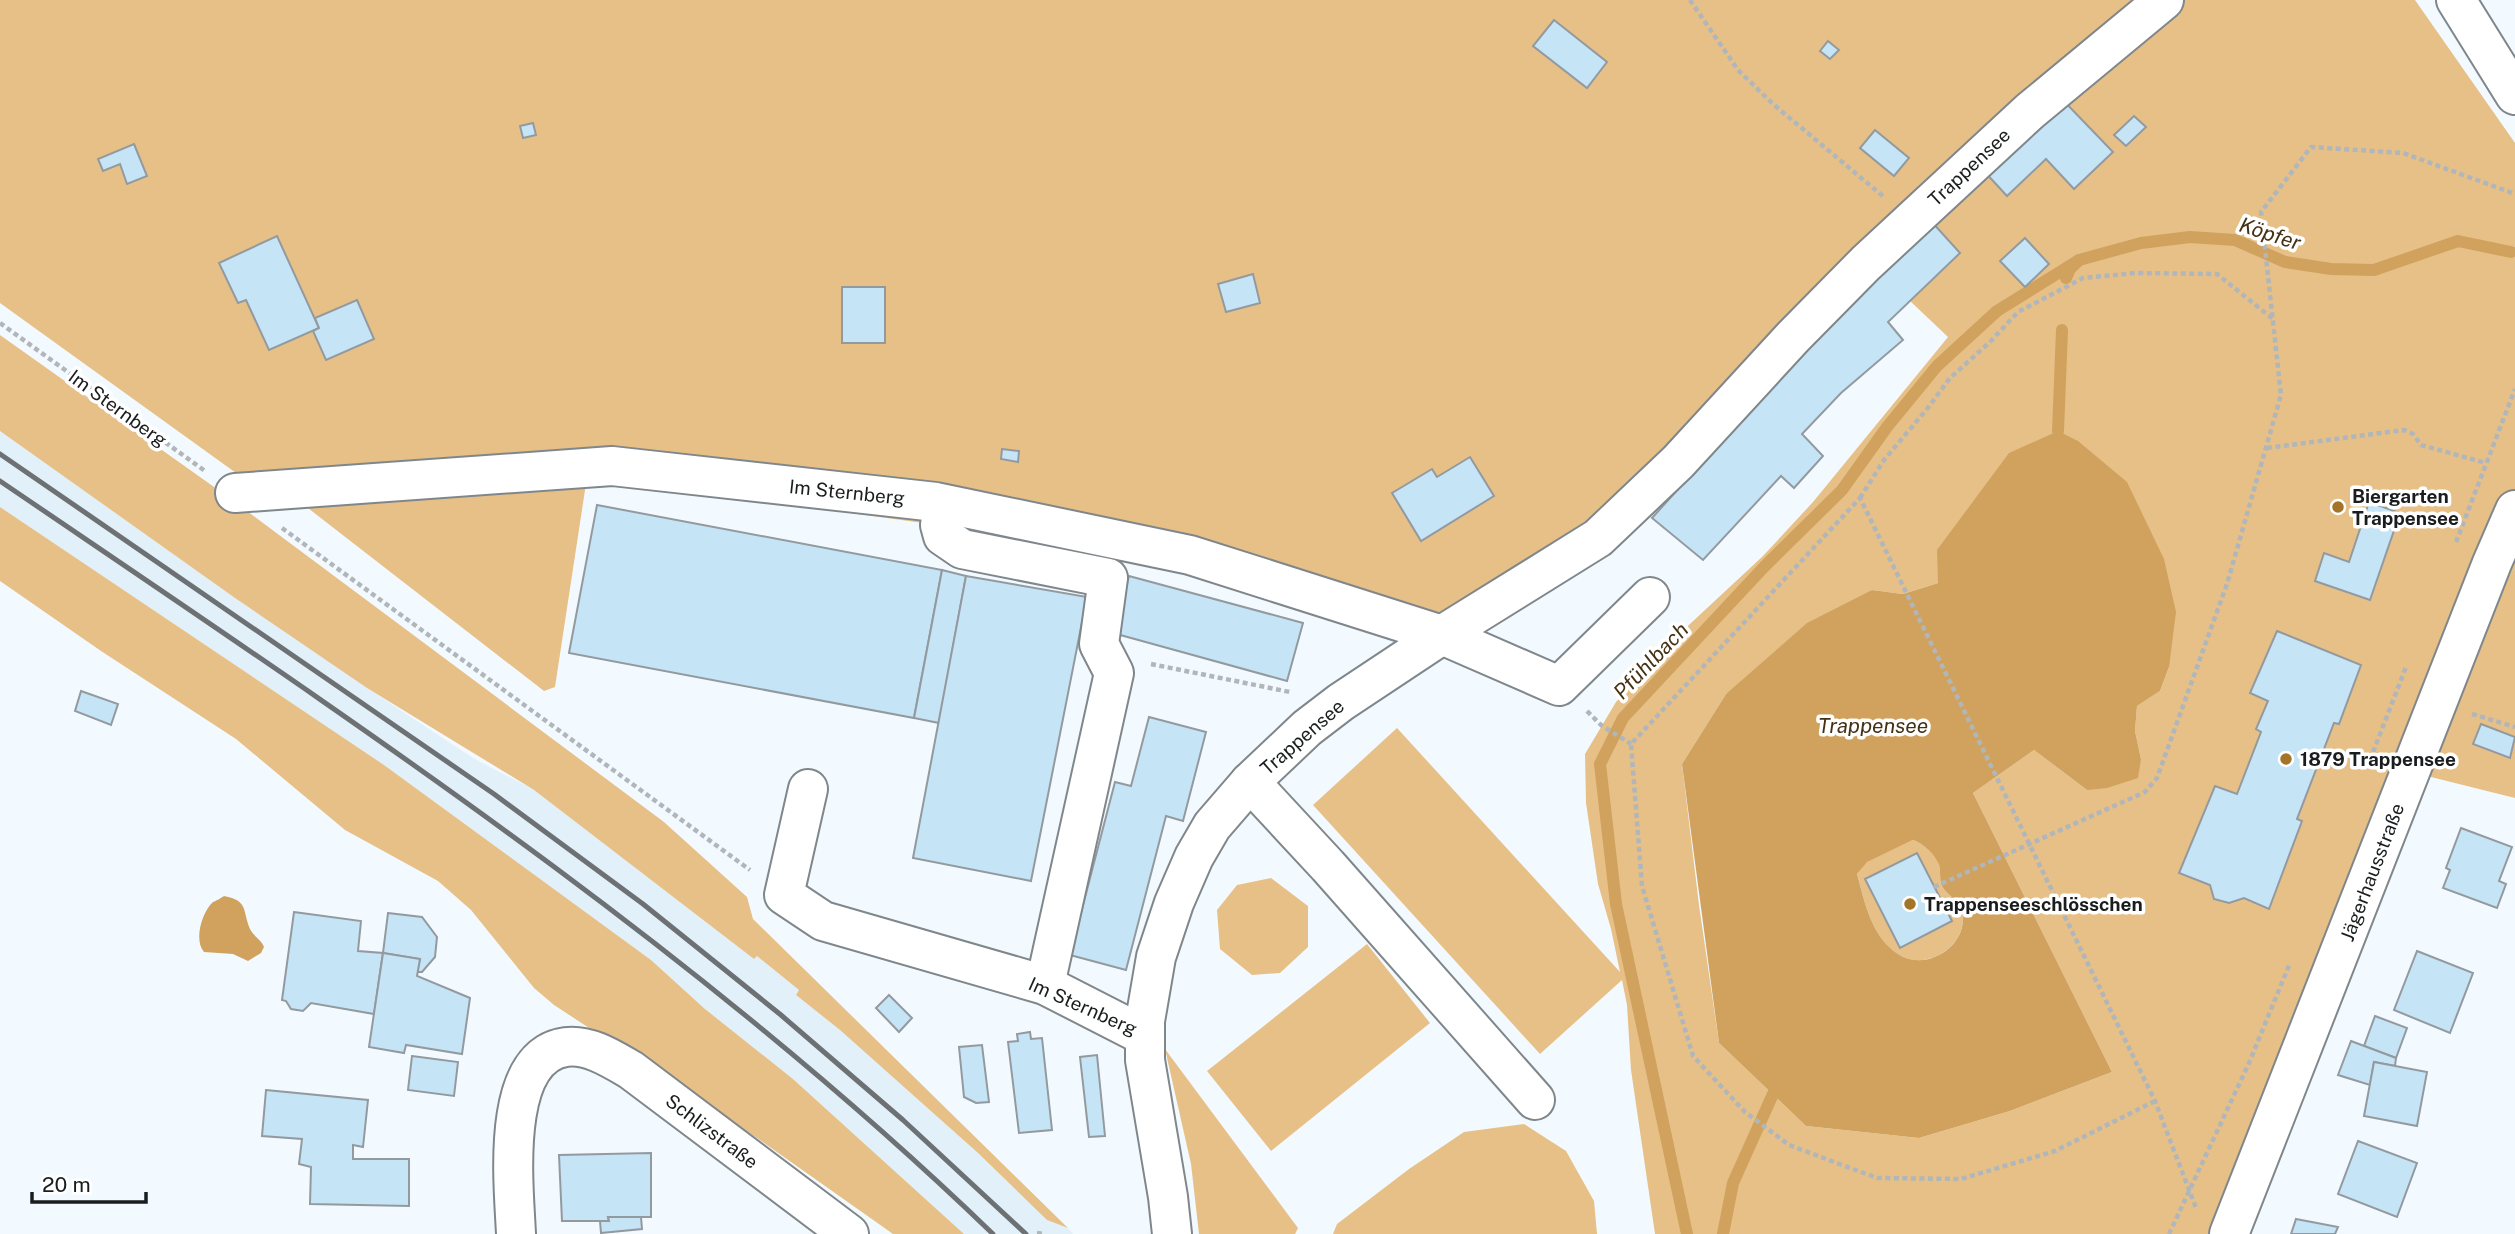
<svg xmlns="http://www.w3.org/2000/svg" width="2515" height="1234" font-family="'Public Sans',sans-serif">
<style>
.built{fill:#e1f0f9}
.green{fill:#e7c088;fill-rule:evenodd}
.water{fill:#d0a25d;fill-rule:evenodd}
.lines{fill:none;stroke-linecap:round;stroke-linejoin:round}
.stream{stroke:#d0a25d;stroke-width:12}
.building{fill:#c5e4f6;stroke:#939a9f;stroke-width:2}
.minor-casing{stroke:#80878b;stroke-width:42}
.path{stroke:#b0b6b9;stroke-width:4.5;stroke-dasharray:5 3.5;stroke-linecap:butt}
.minor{stroke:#fff;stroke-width:38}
.rail{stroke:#6d7174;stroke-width:5}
.poi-dot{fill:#a47529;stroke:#fff;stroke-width:2.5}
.labels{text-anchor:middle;stroke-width:7;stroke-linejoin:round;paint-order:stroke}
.street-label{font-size:19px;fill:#1a1d1e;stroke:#fff}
.poi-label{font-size:19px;font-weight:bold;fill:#1a1d1e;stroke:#fff;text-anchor:start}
.water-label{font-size:21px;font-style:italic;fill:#453113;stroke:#fff}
</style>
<rect width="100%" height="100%" fill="#f3faff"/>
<!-- built -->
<polygon class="built" points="0,431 235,598 367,688 473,758 534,790 754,959 757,956 799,990 796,995 840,1030 978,1153 1047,1220 1068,1228 1073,1234 964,1234 793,1079 705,1009 651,960 384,765 0,507"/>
<!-- green -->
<g class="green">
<path d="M0,0H2415L2515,143V798L2395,768L2221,1234H1655L1631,1070L1627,1005L1622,980L1540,1054L1313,805L1397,728L1620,972L1611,929L1598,884L1586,803L1585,754L1616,702L1662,650L1763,556L1813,502L1948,337L1868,261L1640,500L1406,646L1353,616L1128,551L587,477L555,687L544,691L304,505L243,478L0,303ZM1938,583L2169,667L2160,691L2137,706L2135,731L2141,759L2087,790L2034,750L1973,793L2112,1072L2010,1111L1919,1138L1806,1126L1719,1043L1699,905L1682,764L1726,694L1872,590L1903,594Z"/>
<polygon points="0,335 231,499 664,822 747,897 753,919 1068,1228 1047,1220 978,1153 840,1030 796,995 799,990 757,956 754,959 534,790 367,688 235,598 0,431"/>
<polygon points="0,507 384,765 651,960 705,1009 793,1079 964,1234 893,1234 757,1138 554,1005 534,988 471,910 438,881 345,830 236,739 101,651 0,581"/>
<path d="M1913,840C1924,844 1936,854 1939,865C1941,872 1939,880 1942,886C1947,896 1959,899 1962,911C1970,945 1926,973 1898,954C1871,936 1865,903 1857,874L1866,862Z"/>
<polygon points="1271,878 1308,906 1308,947 1280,973 1252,975 1220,949 1217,910 1237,885"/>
<polygon points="1367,944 1430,1023 1271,1151 1207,1071"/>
<polygon points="1165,1049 1298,1228 1295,1234 1199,1234 1191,1164"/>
<polygon points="1524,1124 1566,1151 1594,1201 1597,1234 1333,1234 1337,1224 1409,1169 1464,1132"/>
</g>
<!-- water -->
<g class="water">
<path d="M2058,431L2078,441L2127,482L2164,559L2176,612L2169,667L2160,691L2137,706L2135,731L2141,759L2138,778L2107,788L2087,790L2034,750L1973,793L2112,1072L2010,1111L1919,1138L1806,1126L1719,1043L1682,764L1726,694L1807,623L1872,590L1903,594L1938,583L1937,550L2009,453ZM1913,840C1924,844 1935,854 1939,865C1941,872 1939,880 1942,886C1947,896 1959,899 1962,911C1970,945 1926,973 1898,954C1871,936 1865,903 1857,874L1867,862Z"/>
<path d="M224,896C249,901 242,910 250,929C254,937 261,939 264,947L261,953L248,961L233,954L204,952C194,941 201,913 213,902C214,902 223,897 224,896Z"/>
</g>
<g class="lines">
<!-- stream -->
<g class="stream">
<polyline points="2066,278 2070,269 2079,260 2141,243 2190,237 2235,240 2285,262 2331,269 2374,270 2458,241 2511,252"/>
<polyline points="2058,431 2062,330"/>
<polyline points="1687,1234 1616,904 1600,764 1623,718 1764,567 1842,490 1887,427 1937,366 1997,311 2079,260"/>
<polyline points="1723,1234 1733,1183 1773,1094"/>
</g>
</g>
<!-- building -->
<g class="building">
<polygon points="1554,20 1607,62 1587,88 1533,46"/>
<polygon points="1828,41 1839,50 1830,59 1820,51"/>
<polygon points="2060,97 2113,152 2074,189 2046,159 2007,196 1983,170"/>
<polygon points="2134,116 2146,127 2126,146 2114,135"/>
<polygon points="533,123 536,135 523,138 520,126"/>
<polygon points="1875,130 1909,158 1894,176 1860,148"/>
<polygon points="134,144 147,176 127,184 120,164 103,171 98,159"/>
<polygon points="1931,221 1960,253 1888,322 1903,340 1841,393 1802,434 1823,456 1794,488 1781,476 1703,560 1652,518 1859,289"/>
<polygon points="277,236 319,328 269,350 246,300 238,303 219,263"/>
<polygon points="2025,238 2049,264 2025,287 2000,261"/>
<polygon points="1253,274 1260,303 1226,312 1218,284"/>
<rect x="842" y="287" width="43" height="56"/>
<polygon points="357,300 374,339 326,360 313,331 319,328 315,318"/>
<polygon points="1002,449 1019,451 1018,462 1001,459"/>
<polygon points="1470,457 1494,496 1421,541 1392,493 1432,469 1437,477"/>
<polygon points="2369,502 2400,513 2370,600 2315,581 2324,553 2349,562"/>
<polygon points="597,505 942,570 914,718 569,653"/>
<polygon points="942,570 966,576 939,723 914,718"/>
<polygon points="966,576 1087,597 1031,881 913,858"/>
<polygon points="1129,576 1303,623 1287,681 1113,633"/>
<polygon points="2277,631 2361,665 2339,724 2334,723 2297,819 2302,821 2269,909 2244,898 2229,903 2214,899 2210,885 2179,873 2215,786 2237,794 2261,732 2256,729 2268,701 2250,693"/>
<polygon points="81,691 118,704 111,725 75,711"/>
<polygon points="1149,717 1206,732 1183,821 1166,816 1126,970 1070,955 1115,782 1131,786"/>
<polygon points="2481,724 2515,737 2510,758 2473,744"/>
<polygon points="2461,828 2512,847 2499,881 2506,884 2497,908 2443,888 2450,870 2446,868"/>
<polygon points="1917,853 1952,921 1900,948 1865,879"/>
<polygon points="294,912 361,921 358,951 383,953 374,1014 311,1003 303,1011 291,1009 286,1001 282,1000"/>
<polygon points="388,913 422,917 437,937 435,957 422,972 417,972 420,959 383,953"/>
<polygon points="2417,951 2473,973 2450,1033 2394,1010"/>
<polygon points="383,953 420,959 417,976 470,998 462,1054 406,1045 404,1053 369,1047"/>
<polygon points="889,995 912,1018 899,1032 876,1008"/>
<polygon points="2375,1016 2407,1028 2396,1058 2364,1046"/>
<polygon points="1030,1032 1031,1039 1042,1038 1052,1130 1019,1133 1008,1042 1018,1041 1017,1034"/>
<polygon points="2351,1041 2396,1058 2395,1066 2374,1062 2370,1085 2338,1075"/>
<polygon points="982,1045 989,1102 976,1103 964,1097 959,1047"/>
<polygon points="1097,1055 1105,1136 1089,1137 1080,1057"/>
<polygon points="412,1056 458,1062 454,1096 408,1090"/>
<polygon points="2374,1062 2427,1072 2417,1126 2364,1116"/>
<polygon points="266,1090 368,1100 363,1147 353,1145 353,1159 409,1159 409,1206 310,1204 311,1167 299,1164 302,1139 262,1136"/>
<polygon points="2358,1141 2417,1163 2397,1217 2338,1194"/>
<polygon points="651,1153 651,1217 608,1217 609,1221 562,1221 559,1155"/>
<polygon points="608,1217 641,1217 642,1229 601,1233 600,1221 609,1221"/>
<polygon points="2296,1219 2338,1227 2335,1234 2291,1234"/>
</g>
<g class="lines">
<!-- minor casing -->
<g class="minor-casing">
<g id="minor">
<polyline points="2456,0 2515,95"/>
<polyline points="235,493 612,466 936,502 1190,555 1442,635 1559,686 1650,597"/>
<polyline points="943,504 940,525 943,536 962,549 1108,578 1099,644 1114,673 1045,985"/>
<polyline points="1250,782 1328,866 1535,1100"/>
<polyline points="808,789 784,895 823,921 1045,985 1135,1031 1145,1033"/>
<path d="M516,1234C514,1187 499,1056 566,1047C589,1044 612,1059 631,1070L849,1234"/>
<polyline points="1172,1234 1168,1197 1145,1060 1145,1021 1156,957 1174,903 1194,857 1212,826 1250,782 1307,728 1341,702 1442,635 1598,538 1678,462 1793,337 1866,263 2030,111 2164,0"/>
<polyline points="2229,1234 2492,563 2515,510"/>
</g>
</g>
<!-- path -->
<g class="path">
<polyline points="1690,0 1738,70 1773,104 1884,197"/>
<polyline points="0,323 205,471"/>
<polyline points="2267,448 2404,430 2413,434 2421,445 2486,463"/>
<polyline points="1860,498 1884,460 1927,409 1950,378 1990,342 2018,312 2083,278 2136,273 2217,274 2273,319"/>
<polyline points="282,528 750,870"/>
<polyline points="2456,542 2515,389"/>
<polyline points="1151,664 1290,692"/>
<polyline points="1587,711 1601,725 1631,744"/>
<polyline points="2472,714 2515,727"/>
<polyline points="2370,760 2406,667"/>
<polyline points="1934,887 2145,792 2157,778 2227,584 2281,395 2261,212 2311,147 2403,153 2515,194"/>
<polyline points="2155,1101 2055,1151 1961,1179 1877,1178 1789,1145 1745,1112 1693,1056 1642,886 1631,744 1860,498 2155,1101 2196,1208"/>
<polyline points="1037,1233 1044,1234"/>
<polyline points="2169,1234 2249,1063 2290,963"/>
</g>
<!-- minor -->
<use href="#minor" class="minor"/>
<!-- rail -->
<g class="rail">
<polyline points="0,454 494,794 643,904 781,1015 903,1120 1026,1234"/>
<path d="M0,481C344,715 693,944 993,1234"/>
</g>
</g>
<!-- markers -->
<g class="poi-dot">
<circle cx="2338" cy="507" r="7"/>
<circle cx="2286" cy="759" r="7"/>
<circle cx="1910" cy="904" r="7"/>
</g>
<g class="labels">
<!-- street labels -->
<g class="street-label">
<text transform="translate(1969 167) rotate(-43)" y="7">Trappensee</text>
<text transform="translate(118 408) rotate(36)" y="7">Im Sternberg</text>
<text transform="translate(847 492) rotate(6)" y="7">Im Sternberg</text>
<text transform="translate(1302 737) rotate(-41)" y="7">Trappensee</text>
<text transform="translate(2372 872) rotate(-69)" y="7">Jägerhausstraße</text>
<text transform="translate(1083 1006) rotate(24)" y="7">Im Sternberg</text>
<text transform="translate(712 1131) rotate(37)" y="7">Schlizstraße</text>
</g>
<!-- poi labels -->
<g class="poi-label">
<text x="2352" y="503">Biergarten<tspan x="2352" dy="22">Trappensee</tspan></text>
<text x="2300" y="766">1879 Trappensee</text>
<text x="1924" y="911">Trappenseeschlösschen</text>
</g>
<!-- water labels -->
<g class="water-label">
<text transform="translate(2270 234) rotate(18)" y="7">Köpfer</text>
<text transform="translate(1651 661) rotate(-46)" y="7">Pfühlbach</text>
<text x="1873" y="733">Trappensee</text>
</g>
</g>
<!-- scale -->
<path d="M32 1192v10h114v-10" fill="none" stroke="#1a1d1e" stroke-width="3.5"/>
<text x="42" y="1192" font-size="21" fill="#1a1d1e" stroke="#ffffff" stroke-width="5" paint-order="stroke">20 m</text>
</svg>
